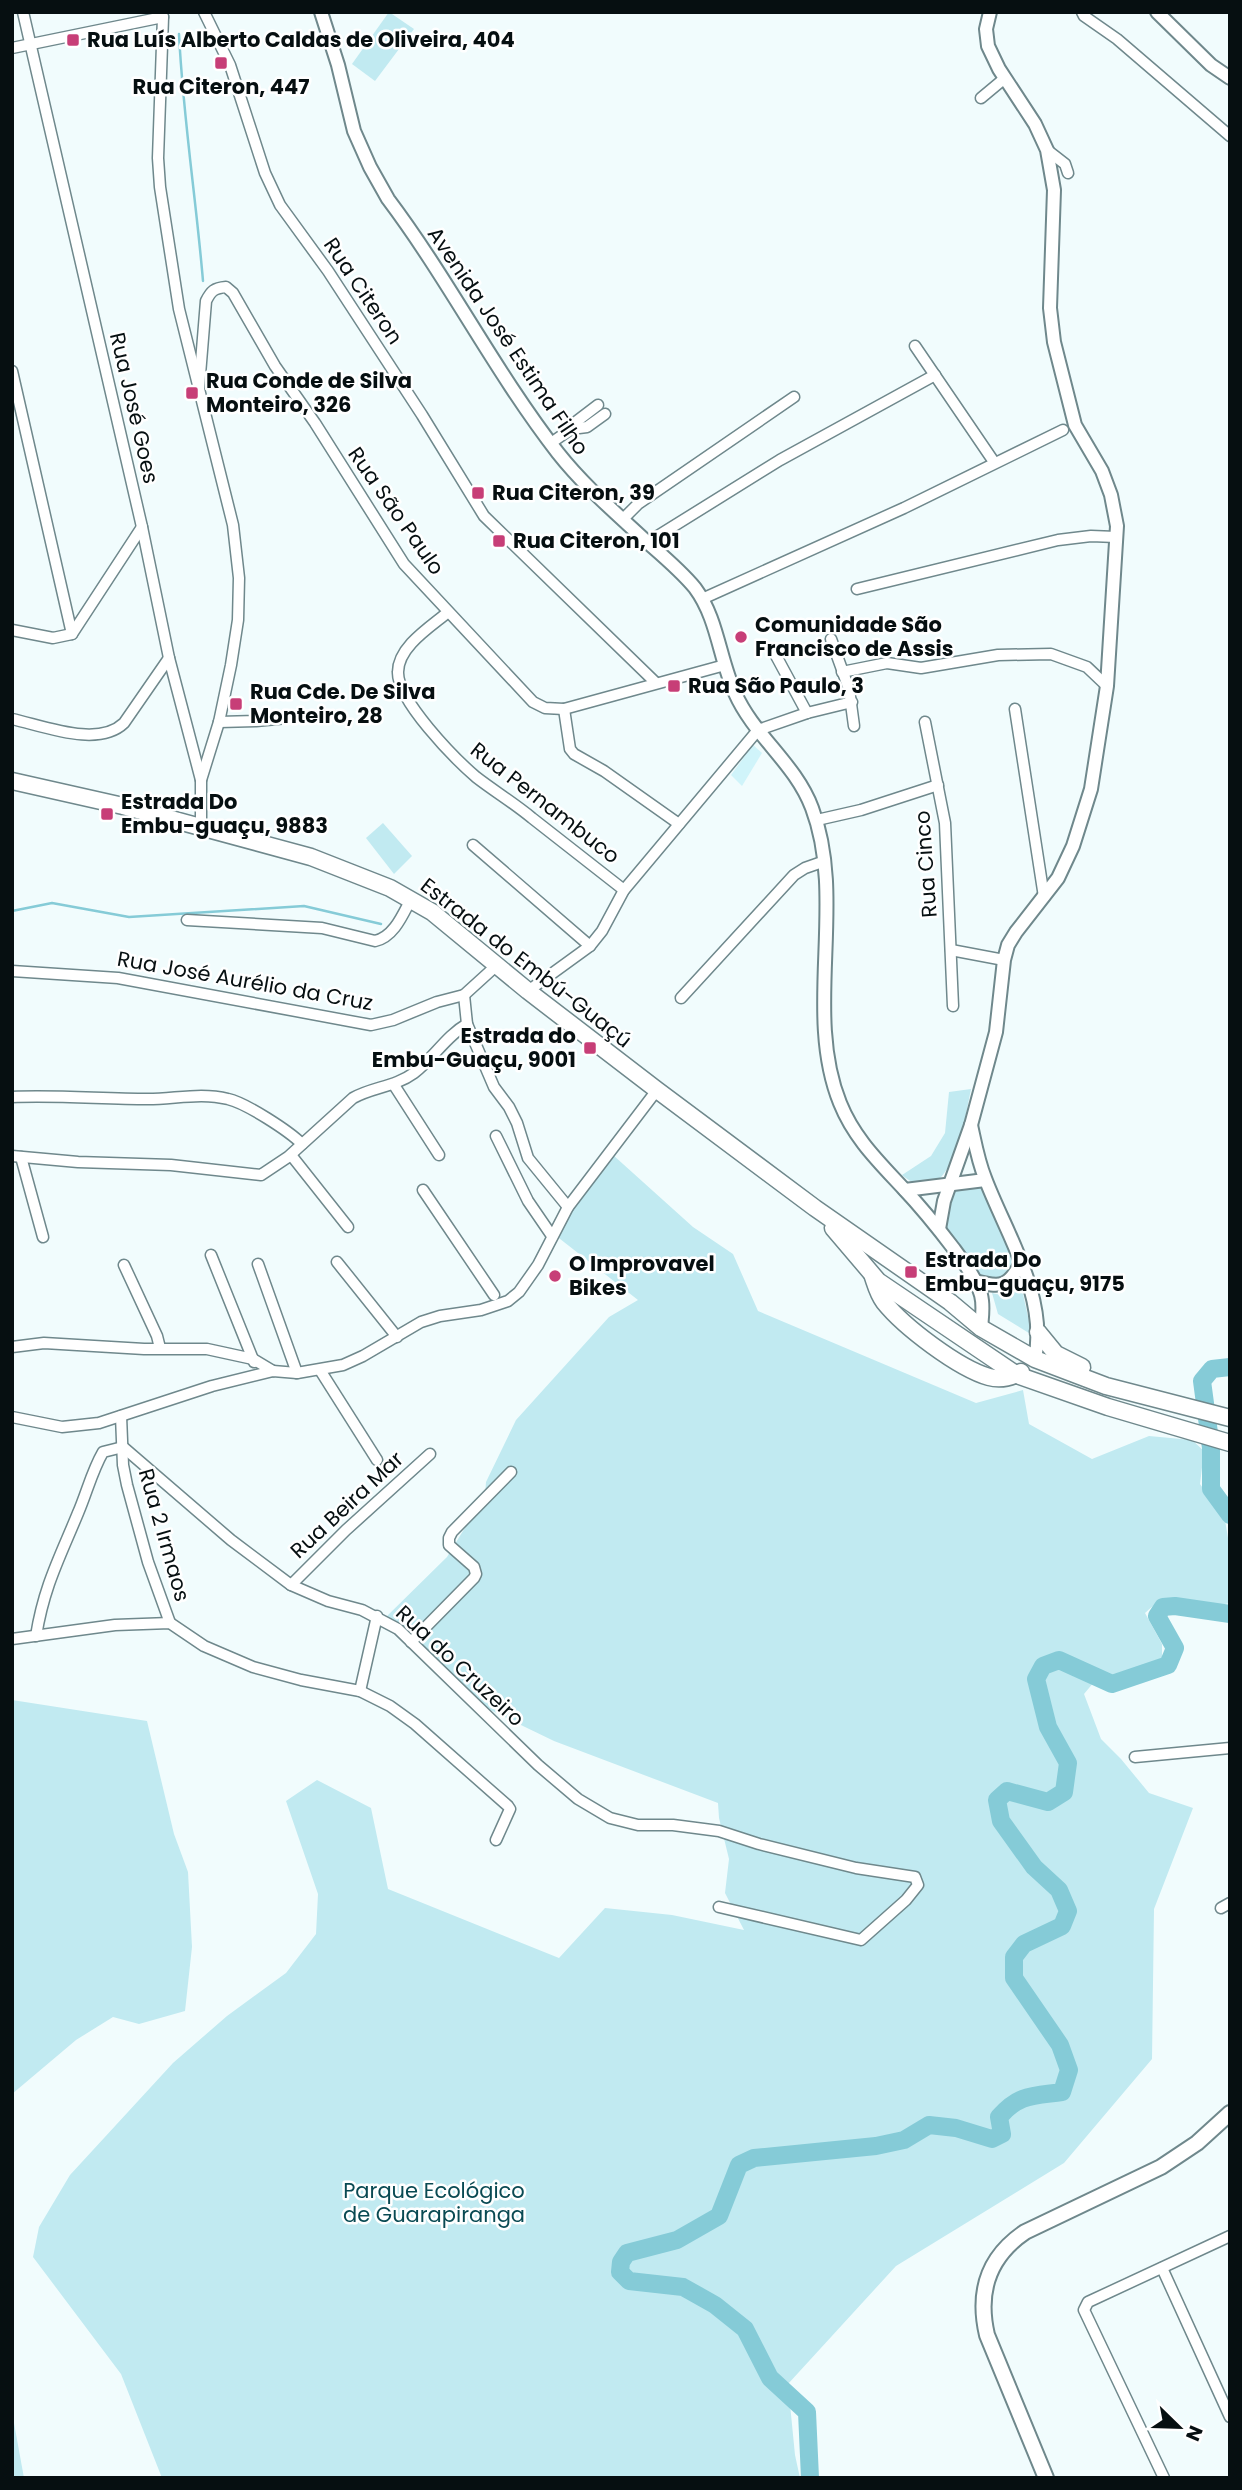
<svg xmlns="http://www.w3.org/2000/svg" width="1242" height="2490" font-family="Poppins,sans-serif">
<style>
.built{fill:#d0f4fa}
.green{fill:#c1eaf1}
.lines{fill:none;stroke-linecap:round;stroke-linejoin:round}
.stream{stroke:#85cbd7;stroke-width:2.5}
.river{stroke:#85cbd7;stroke-width:18}
.minor-casing{stroke:#6f888c;stroke-width:13}
.tertiary-casing{stroke:#6f888c;stroke-width:16}
.secondary-casing{stroke:#6f888c;stroke-width:18}
.primary-casing{stroke:#6f888c;stroke-width:19}
.minor{stroke:#fff;stroke-width:10}
.tertiary{stroke:#fff;stroke-width:12}
.secondary{stroke:#fff;stroke-width:14}
.primary{stroke:#fff;stroke-width:16}
.poi-dot{fill:#c73e77;stroke:#fff;stroke-width:2.5}
.labels{text-anchor:middle;stroke-width:5;stroke-linejoin:round;paint-order:stroke}
.poi-label{font-size:21px;font-weight:bold;fill:#060f11;stroke:#fff;text-anchor:start}
.street-label{font-size:21px;fill:#060f11;stroke:#fff}
.park-label{font-size:21px;fill:#094a53;stroke:#fff}
</style>
<rect width="100%" height="100%" fill="#f1fcfd"/>
<!-- built -->
<polygon class="built" points="753,745 762,753 742,786 731,775"/>
<!-- green -->
<g class="green">
<polygon points="389,12 414,29 375,81 352,64"/>
<polygon points="383,823 412,856 394,874 366,838"/>
<path d="M971,1089C965,1118 951,1217 902,1175L931,1156L945,1133L949,1092Z"/>
<path d="M613,1155L693,1227L733,1254L758,1311L976,1403L1023,1390L1029,1424L1092,1459L1149,1436L1192,1440L1204,1451L1200,1484L1225,1520L1230,1550V1603C1224,1604 1218,1606 1213,1605C1183,1604 1172,1586 1145,1613L1162,1644V1658L1128,1674L1099,1676L1084,1694L1101,1739L1121,1759L1149,1793L1193,1808L1154,1909L1152,2059L1064,2163L896,2266L788,2384L795,2455L800,2478H162L121,2374L33,2257L39,2227L70,2175L173,2063L227,2016L286,1973L316,1934L318,1894L286,1801L317,1780L371,1808L388,1889L559,1958L605,1908L672,1915L744,1930L725,1893L729,1859L719,1818L718,1803L554,1741L482,1706L384,1619L447,1557L485,1495L486,1482L516,1420L609,1317L638,1300L555,1235L568,1207Z"/>
<polygon points="985,1180 1019,1259 1004,1283 975,1278 941,1220 950,1186"/>
<path d="M1021,1285L1032,1335L998,1314L992,1293C1006,1297 1011,1294 1021,1285Z"/>
<polygon points="12,1700 147,1721 174,1834 188,1872 192,1947 185,2011 139,2024 113,2017 76,2040 12,2094"/>
<polygon points="12,2412 24,2478 12,2478"/>
</g>
<g class="lines">
<!-- stream -->
<g class="stream">
<path d="M179,34C183,117 196,198 203,281"/>
<polyline points="12,911 52,903 129,917 304,906 381,924"/>
</g>
<!-- river -->
<g class="river">
<polyline points="1230,1367 1212,1369 1202,1381 1211,1448 1211,1489 1230,1515"/>
<path d="M810,2478L807,2412L770,2378L745,2329L715,2305L683,2287L629,2281L620,2272L621,2262L627,2253L677,2240L719,2216L739,2165L754,2158L876,2146L904,2140L929,2125L956,2128L992,2139L1002,2134L999,2117C1019,2094 1032,2096 1062,2092L1069,2070L1060,2045L1014,1978V1957L1024,1944L1062,1926L1068,1911L1059,1890L1034,1867L1001,1821L997,1800L1007,1791L1048,1802L1064,1792L1068,1763L1048,1727L1036,1679L1043,1666L1059,1660L1112,1684L1168,1665L1175,1648L1157,1616L1163,1607L1175,1606L1230,1614"/>
</g>
<!-- minor casing -->
<g class="minor-casing">
<g id="minor">
<polyline points="23,12 142,527 169,658 201,780"/>
<polyline points="204,12 230,65 265,173 280,205 328,271 422,415 484,516 655,682"/>
<polyline points="1082,12 1084,16 1117,39 1230,136"/>
<polyline points="163,17 158,158 160,187 179,309 233,525 239,578 238,620 231,665 219,722 201,780 201,827"/>
<polyline points="12,48 163,17"/>
<polyline points="981,98 1005,78"/>
<polyline points="1047,150 1065,164 1068,173"/>
<polyline points="915,346 994,462"/>
<polyline points="12,371 72,634"/>
<path d="M199,387L206,301C211,291 214,288 226,287L233,293L275,366L315,423L404,564L533,702L545,708L564,709L725,665"/>
<polyline points="571,429 587,427 605,414"/>
<polyline points="551,443 571,429 577,421 598,405"/>
<polyline points="623,519 638,504 794,397"/>
<polyline points="648,542 780,460 935,375"/>
<polyline points="857,589 1058,540 1091,536 1116,537"/>
<polyline points="702,599 904,508 1063,430"/>
<path d="M447,613C430,627 398,647 398,672C397,700 454,758 476,777C494,791 514,803 532,818C563,842 593,866 624,890"/>
<polyline points="12,630 53,638 72,634 142,527"/>
<polyline points="831,639 849,689 854,726"/>
<polyline points="774,652 807,713"/>
<polyline points="842,672 887,663 921,668 998,655 1051,654 1087,667 1107,686"/>
<polyline points="564,709 570,749 574,754 604,771 679,824"/>
<polyline points="1015,709 1044,897"/>
<path d="M12,719C44,726 98,748 124,723L169,658"/>
<polyline points="219,722 256,721 297,717"/>
<polyline points="925,722 945,823 953,1006"/>
<polyline points="817,820 861,810 938,785"/>
<polyline points="473,845 590,946"/>
<path d="M187,920L322,928L375,941C394,937 403,914 411,899"/>
<polyline points="951,950 1004,960"/>
<polyline points="12,971 118,978 371,1025 393,1020 437,1002 464,995 497,965"/>
<polyline points="528,991 590,946 602,931 624,890 758,730 807,713 852,702"/>
<polyline points="464,995 467,1024 494,1087 509,1107 517,1123 528,1158 568,1207"/>
<polyline points="681,998 794,875 805,868 825,861"/>
<polyline points="394,1085 439,1155"/>
<path d="M12,1097C57,1095 103,1099 148,1099C175,1099 201,1092 228,1099C246,1103 289,1131 302,1144"/>
<polyline points="496,1136 528,1201 552,1236"/>
<polyline points="291,1155 348,1227"/>
<path d="M12,1156L78,1162L171,1165L261,1175L288,1157L353,1098C372,1087 395,1087 414,1073C433,1059 446,1036 467,1024"/>
<polyline points="21,1157 43,1237"/>
<polyline points="423,1190 494,1295"/>
<polyline points="211,1255 254,1362"/>
<polyline points="337,1262 397,1337"/>
<polyline points="258,1264 297,1373"/>
<polyline points="124,1265 157,1336 160,1348"/>
<polyline points="12,1347 44,1343 144,1349 207,1349 253,1359 273,1371"/>
<polyline points="320,1370 377,1460"/>
<polyline points="121,1416 123,1465 127,1485 148,1562 170,1623"/>
<polyline points="12,1417 62,1427 99,1423 212,1386 273,1371 297,1373 343,1365 363,1356 421,1322 440,1316 481,1310 508,1301 519,1292 538,1265 568,1207 657,1090"/>
<polyline points="291,1585 346,1530 430,1454"/>
<path d="M36,1636C44,1586 60,1557 78,1513C87,1492 92,1471 103,1452L123,1447L231,1540L291,1585L328,1601L362,1610L398,1629L538,1765L578,1799L610,1818L638,1825H673L719,1831L759,1844L856,1868L915,1877L918,1885L906,1900L861,1940L719,1907"/>
<polyline points="12,1639 115,1625 170,1623 204,1646 253,1667 301,1680 360,1691 390,1706 415,1724 508,1806 510,1809 496,1840"/>
<polyline points="411,1642 474,1578 476,1574 474,1567 449,1545 449,1538 452,1532 511,1472"/>
<polyline points="360,1691 377,1616"/>
<polyline points="1135,1757 1230,1748"/>
<polyline points="1221,1908 1230,1903"/>
<polyline points="1162,2268 1230,2417"/>
<polyline points="1164,2478 1084,2310 1088,2302 1230,2236"/>
</g>
</g>
<!-- tertiary casing -->
<g class="tertiary-casing">
<g id="tertiary">
<path d="M321,12L338,65L354,131L370,167L388,199C449,280 495,372 558,453C584,486 616,513 647,542C663,556 681,571 695,588C718,619 719,658 735,693C754,736 795,763 812,808C847,900 803,1012 840,1103C854,1138 878,1161 903,1188C921,1207 938,1228 954,1249C964,1263 976,1278 981,1295C984,1306 982,1316 981,1328"/>
<polyline points="1157,12 1211,65 1230,78"/>
<path d="M971,1125C975,1143 978,1161 985,1178C1006,1234 1048,1296 1035,1359"/>
<polyline points="905,1190 985,1180"/>
<polyline points="939,1229 944,1201 971,1125 996,1032 1004,960 1008,945 1016,932 1058,878 1073,846 1091,789 1107,686 1117,526 1111,495 1102,471 1075,425 1054,342 1050,308 1054,190 1047,150 1035,124 999,69 988,46 986,29 990,12"/>
<path d="M975,1281C1001,1288 1008,1287 1021,1263"/>
</g>
</g>
<!-- secondary casing -->
<g class="secondary-casing">
<path id="secondary" d="M1046,2478L987,2335C977,2292 988,2257 1025,2232L1161,2167L1197,2143L1230,2113"/>
</g>
<!-- primary casing -->
<g class="primary-casing">
<g id="primary">
<polyline points="12,781 123,806 311,857 390,888 432,912 528,991 657,1090 815,1208 950,1302 981,1328 1035,1359 1106,1386 1230,1418"/>
<polyline points="833,1228 878,1281 1017,1375 1108,1407 1230,1443"/>
<path d="M873,1277C876,1286 878,1294 884,1302C904,1327 958,1368 989,1377C1000,1380 1012,1377 1021,1372"/>
<polyline points="1038,1332 1056,1354 1082,1367"/>
</g>
</g>
<!-- minor -->
<use href="#minor" class="minor"/>
<!-- tertiary -->
<use href="#tertiary" class="tertiary"/>
<!-- secondary -->
<use href="#secondary" class="secondary"/>
<!-- primary -->
<use href="#primary" class="primary"/>
</g>
<!-- markers -->
<g class="poi-dot">
<rect x="66" y="33" width="14" height="14" rx="3.5"/>
<rect x="214" y="56" width="14" height="14" rx="3.5"/>
<rect x="185" y="386" width="14" height="14" rx="3.5"/>
<rect x="471" y="486" width="14" height="14" rx="3.5"/>
<rect x="492" y="534" width="14" height="14" rx="3.5"/>
<circle cx="741" cy="637" r="7"/>
<rect x="667" y="679" width="14" height="14" rx="3.5"/>
<rect x="229" y="697" width="14" height="14" rx="3.5"/>
<rect x="100" y="807" width="14" height="14" rx="3.5"/>
<rect x="583" y="1041" width="14" height="14" rx="3.5"/>
<rect x="904" y="1265" width="14" height="14" rx="3.5"/>
<circle cx="555" cy="1276" r="7"/>
</g>
<g class="labels">
<!-- poi labels -->
<g class="poi-label">
<text x="87" y="47">Rua Luís Alberto Caldas de Oliveira, 404</text>
<text x="221" y="94" text-anchor="middle">Rua Citeron, 447</text>
<text x="206" y="388">Rua Conde de Silva<tspan x="206" dy="24">Monteiro, 326</tspan></text>
<text x="492" y="500">Rua Citeron, 39</text>
<text x="513" y="548">Rua Citeron, 101</text>
<text x="755" y="632">Comunidade São<tspan x="755" dy="24">Francisco de Assis</tspan></text>
<text x="688" y="693">Rua São Paulo, 3</text>
<text x="250" y="699">Rua Cde. De Silva<tspan x="250" dy="24">Monteiro, 28</tspan></text>
<text x="121" y="809">Estrada Do<tspan x="121" dy="24">Embu-guaçu, 9883</tspan></text>
<text x="576" y="1043" text-anchor="end">Estrada do<tspan x="576" dy="24">Embu-Guaçu, 9001</tspan></text>
<text x="925" y="1267">Estrada Do<tspan x="925" dy="24">Embu-guaçu, 9175</tspan></text>
<text x="569" y="1271">O Improvavel<tspan x="569" dy="24">Bikes</tspan></text>
</g>
<!-- street labels -->
<g class="street-label">
<text transform="translate(363 291) rotate(56)" y="7">Rua Citeron</text>
<text transform="translate(508 341) rotate(56)" y="7">Avenida José Estima Filho</text>
<text transform="translate(134 408) rotate(77)" y="7">Rua José Goes</text>
<text transform="translate(396 511) rotate(55)" y="7">Rua São Paulo</text>
<text transform="translate(545 803) rotate(38)" y="7">Rua Pernambuco</text>
<text transform="translate(926 864) rotate(-94)" y="7">Rua Cinco</text>
<text transform="translate(526 963) rotate(38)" y="7">Estrada do Embú-Guaçú</text>
<text transform="translate(245 981) rotate(10)" y="7">Rua José Aurélio da Cruz</text>
<text transform="translate(347 1505) rotate(-43)" y="7">Rua Beira Mar</text>
<text transform="translate(164 1535) rotate(74)" y="7">Rua 2 Irmaos</text>
<text transform="translate(460 1666) rotate(43)" y="7">Rua do Cruzeiro</text>
</g>
<!-- park labels -->
<g class="park-label">
<text x="434" y="2198">Parque Ecológico<tspan x="434" dy="24">de Guarapiranga</tspan></text>
</g>
</g>
<!-- border -->
<rect width="1242" height="2490" fill="none" stroke="#060f11" stroke-width="28"/>
<!-- north arrow -->
<g transform="translate(1179 2427) rotate(113)" stroke="#ffffff" stroke-width="5" paint-order="stroke">
<path d="M0-5L12 26L0 18L-12 26Z" fill="#060f11"/>
<text y="-10" font-size="19" font-weight="bold" text-anchor="middle" fill="#060f11">N</text>
</g>
</svg>
